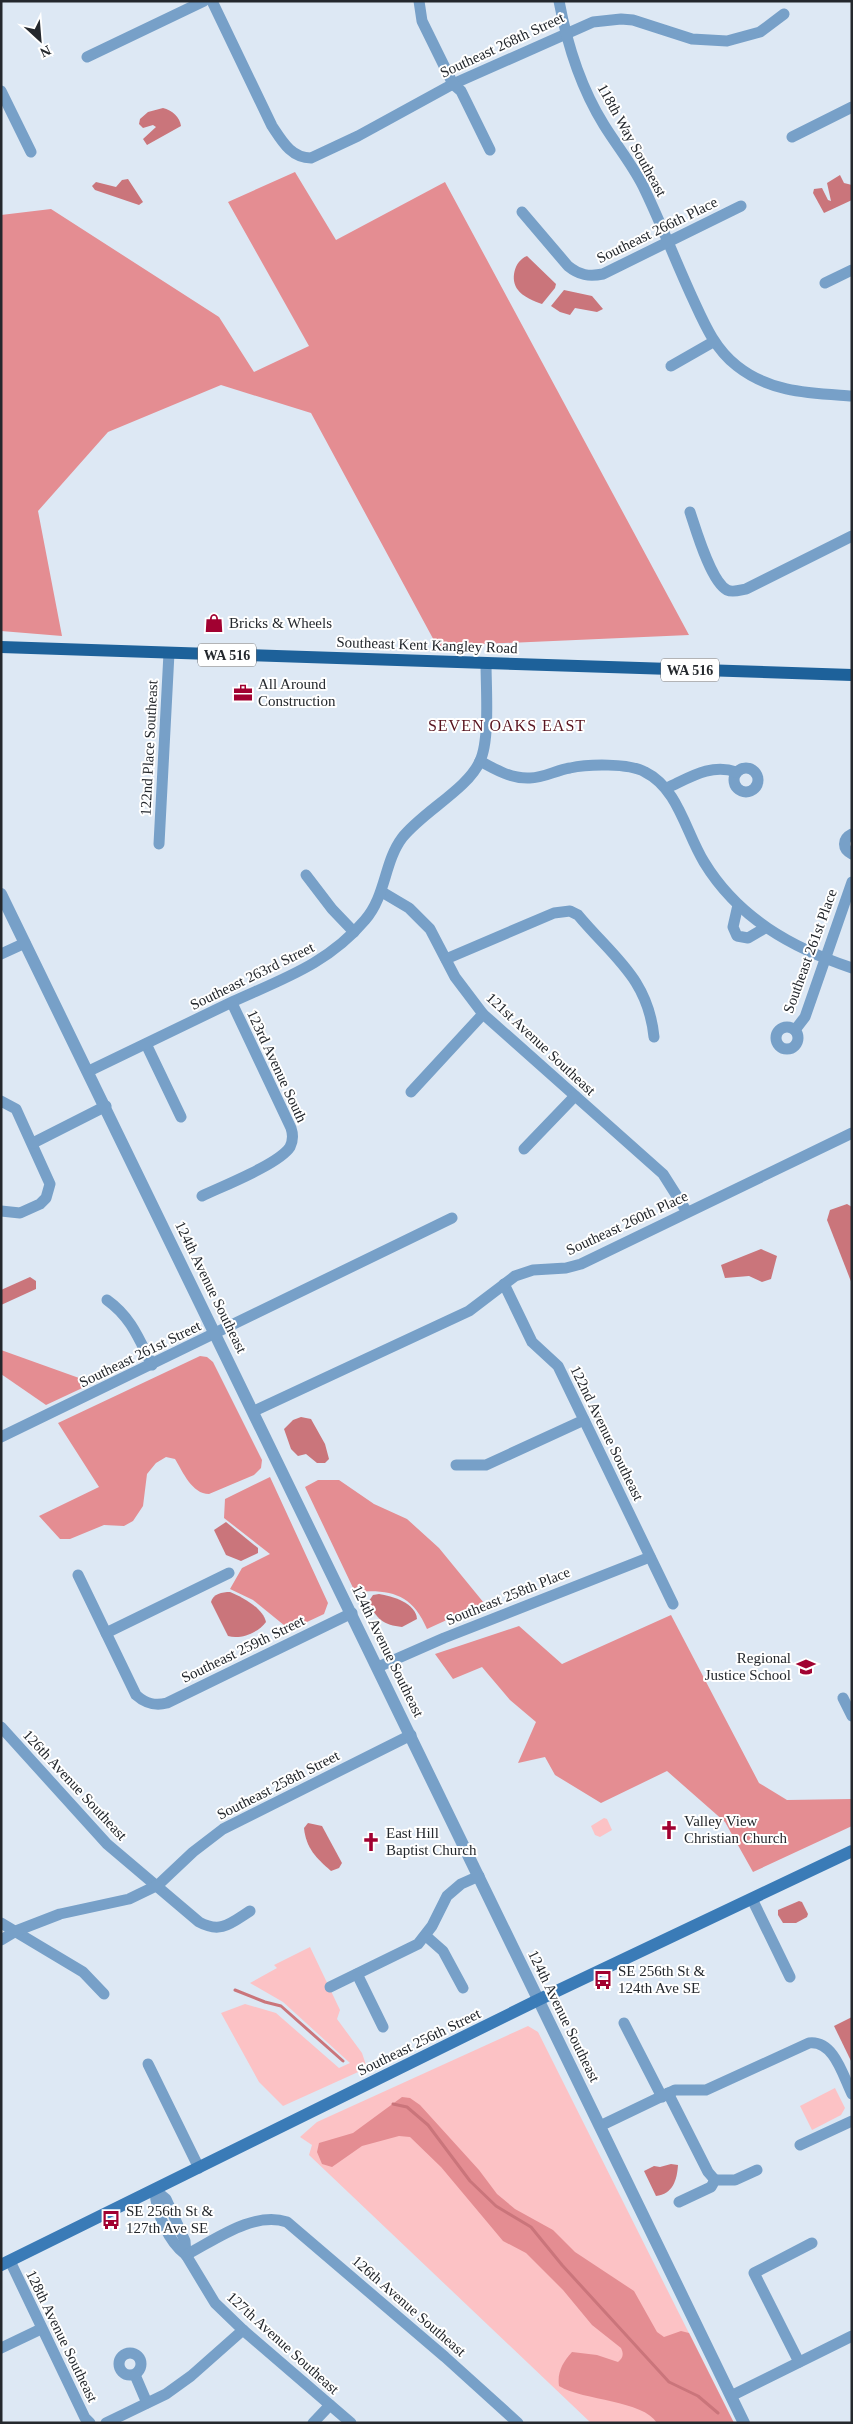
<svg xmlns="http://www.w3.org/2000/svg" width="853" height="2424" font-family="Georgia,serif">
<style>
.green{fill:#fcc2c5}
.forest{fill:#e48d92}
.water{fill:#ca757b}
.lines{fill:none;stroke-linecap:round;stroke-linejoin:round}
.stream{stroke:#ca757b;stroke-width:3}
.minor{stroke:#77a0c8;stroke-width:11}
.tertiary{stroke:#77a0c8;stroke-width:12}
.secondary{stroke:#3a7bb7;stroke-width:12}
.primary{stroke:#1d619a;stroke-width:12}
.labels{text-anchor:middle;stroke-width:4;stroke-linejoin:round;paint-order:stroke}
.shield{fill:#fff;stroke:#66686c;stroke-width:1}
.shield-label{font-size:14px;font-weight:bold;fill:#24282d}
.street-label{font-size:15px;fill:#24282d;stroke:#fff}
.poi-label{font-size:15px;fill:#24282d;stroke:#fff;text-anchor:start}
.neighbourhood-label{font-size:16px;letter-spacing:1px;fill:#57121e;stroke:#fff}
</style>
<rect width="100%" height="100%" fill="#dde8f4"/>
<!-- green -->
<g class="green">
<polygon points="604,1818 607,1819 612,1830 600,1837 595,1835 591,1826"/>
<polygon points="310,1947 340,2010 337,2019 362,2053 367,2068 283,2106 259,2082 221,2013 245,2004 276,2013 339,2068 350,2063 283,2002 250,1983 277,1968 274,1965"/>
<polygon points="528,2026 538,2032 734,2423 591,2423 309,2155 312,2145 300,2137 317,2122"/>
<polygon points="835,2088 845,2108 841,2115 812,2130 800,2106"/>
</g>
<!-- forest -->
<g class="forest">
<polygon points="295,172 336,240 445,182 689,635 437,646 311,413 221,385 108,432 38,511 62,636 1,631 1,215 51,209 219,317 254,372 309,346 228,202"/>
<polygon points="1,1350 93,1383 46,1405 1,1374"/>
<path d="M200,1356L207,1357L213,1362L262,1460L261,1468L254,1475L209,1494C192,1494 183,1472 175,1459L166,1457L156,1463L147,1474L143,1506L133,1521L124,1526L104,1525L70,1539H60L39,1516L99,1487L58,1423Z"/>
<polygon points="270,1477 328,1603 324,1614 290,1630 253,1600 230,1589 242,1568 270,1554 224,1518 225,1499"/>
<path d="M318,1480H339L374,1504L407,1519L439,1548L484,1603L427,1629C412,1594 391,1589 355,1592L305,1487Z"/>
<polygon points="671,1615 759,1783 787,1800 852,1799 852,1826 753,1872 725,1822 667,1771 601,1803 555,1775 545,1757 518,1763 536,1722 510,1700 482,1667 453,1679 435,1654 519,1626 562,1664"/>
<path d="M402,2097L410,2098L420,2105L479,2170L497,2194L515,2209L553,2230L575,2252L634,2291L657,2332L664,2337L681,2331L689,2333L734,2423H657C643,2400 584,2401 559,2386C557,2372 563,2362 572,2352L597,2355L618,2362C623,2358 624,2354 621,2348L592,2325L563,2290L526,2253L503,2241L441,2167L410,2137L399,2136L362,2146L332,2167L322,2164L317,2152L319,2143L353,2133Z"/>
</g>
<!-- water -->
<g class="water">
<path d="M163,108C172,110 180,117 181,126L147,145L143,139L156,127L153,125L143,128L139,124L140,119L148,112Z"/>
<polygon points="840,175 844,183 852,185 852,200 824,213 813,193 814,189 822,188 828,200 831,201 827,183"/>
<polygon points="128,179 143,202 139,205 95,190 92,186 96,182 116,187 122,180"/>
<path d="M527,256L556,284L555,288L542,304C535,302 522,296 518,290C510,280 514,261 527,256Z"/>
<polygon points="564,290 592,296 603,309 597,312 575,308 570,315 560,312 551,306"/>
<polygon points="847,1204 852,1207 852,1284 827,1220 830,1210"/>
<polygon points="761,1249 777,1256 771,1279 762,1282 749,1276 725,1278 721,1265"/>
<polygon points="30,1277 36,1281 36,1289 1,1305 1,1290"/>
<polygon points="301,1417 311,1419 325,1444 329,1459 325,1463 317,1463 306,1454 298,1456 291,1449 284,1429 293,1420"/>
<polygon points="226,1522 258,1548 258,1553 241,1561 226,1555 214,1530"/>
<path d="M230,1592C242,1597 263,1608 266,1622C259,1632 241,1640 228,1636L211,1602C213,1594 222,1592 230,1592Z"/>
<path d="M379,1594C392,1596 416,1603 417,1619L402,1627C384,1625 375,1619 369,1601L373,1595Z"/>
<path d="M308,1823L322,1826L342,1863L339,1868L331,1871C316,1858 306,1848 304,1828Z"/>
<polygon points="799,1901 802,1902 808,1914 807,1917 796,1923 783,1923 778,1915 778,1910"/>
<polygon points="852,2017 852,2063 834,2026"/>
<path d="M671,2164L678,2165C677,2180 673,2194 656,2196L644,2171L654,2166L660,2167Z"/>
</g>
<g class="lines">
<!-- stream -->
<g class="stream">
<polyline points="235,1990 265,2002 281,2006 343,2061"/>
<polyline points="393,2104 407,2107 428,2125 470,2181 496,2206 531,2227 562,2265 669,2382 698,2396 718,2413"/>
</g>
<!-- minor -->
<g class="minor">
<path d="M212,1L272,126C282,141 291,158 311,158L358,136L453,84L593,22L621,19L633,20L692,39L727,41L760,32L784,14"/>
<polyline points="419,1 422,21 453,84 461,91 490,150"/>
<path d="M559,1C567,44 581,88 604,125C617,146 632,164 643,186C661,223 675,260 692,297C704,323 714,348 737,366C771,393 811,393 852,396"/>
<polyline points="87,57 204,1"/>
<polyline points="1,91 31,152"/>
<polyline points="792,137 852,107"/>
<path d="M522,212L568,266C579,275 589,277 603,274L741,206"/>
<polyline points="825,283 852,270"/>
<polyline points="671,366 713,342"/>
<path d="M690,512C696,530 711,582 727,590C733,593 740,590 746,589L852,536"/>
<path d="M480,761C496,770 512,779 530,778C544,778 556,770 570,768C588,764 629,763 645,772C678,788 686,833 704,862C738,918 792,948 852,968"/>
<circle cx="746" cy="780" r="12"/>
<path d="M667,788C689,778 711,763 736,772"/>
<path d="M852,834C842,839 842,849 852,854"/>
<polyline points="159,844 169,653"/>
<polyline points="306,875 332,909 354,932"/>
<polyline points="382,892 409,908 430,929 455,977 483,1014 663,1174 687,1212"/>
<polyline points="738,905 733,927 737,936 748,938 765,928"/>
<polyline points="1,954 25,943"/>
<path d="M446,959L554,913L570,911L578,915C613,957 648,978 654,1037"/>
<circle cx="787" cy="1038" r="11"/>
<polyline points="795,1030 805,1017 852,882"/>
<polyline points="146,1044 181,1117"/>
<path d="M89,1071C136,1048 184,1025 232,1002C282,979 328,964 365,920C386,896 384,862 402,838C422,812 468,789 480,761C490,740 486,688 486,663"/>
<polyline points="411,1092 483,1014"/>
<polyline points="1,1101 16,1109 50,1184 46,1198 40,1204 20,1213 1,1211"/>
<polyline points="33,1143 106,1106"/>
<polyline points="524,1149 575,1096"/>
<path d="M202,1196C223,1186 279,1164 290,1147C293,1141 293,1134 291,1128L232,1003"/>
<polyline points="504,1284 532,1342 558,1366 673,1604"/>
<path d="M107,1300C131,1317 139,1339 152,1365"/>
<polyline points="254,1411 469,1311 515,1276 533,1270 566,1268 581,1264 852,1133"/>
<polyline points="1,1437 452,1218"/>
<polyline points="456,1465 486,1465 584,1420"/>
<path d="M78,1575L136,1695C146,1704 155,1706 167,1703L352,1613"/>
<polyline points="106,1633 229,1573"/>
<polyline points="378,1667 444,1638 650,1557"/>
<polyline points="843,1698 852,1716"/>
<path d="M1,1727L107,1844L199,1922C221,1934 231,1923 250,1911"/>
<polyline points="752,1899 790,1977"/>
<polyline points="1,1923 83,1972 104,1994"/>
<polyline points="426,1936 443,1951 463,1988"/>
<polyline points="1,1940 16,1931 60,1914 129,1899 158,1885 193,1852 223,1829 411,1735"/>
<polyline points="357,1974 383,2027"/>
<polyline points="330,1987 418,1944 432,1926 447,1896 461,1884 479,1876"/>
<polyline points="624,2023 662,2097"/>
<polyline points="148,2064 199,2168"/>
<polyline points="668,2093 708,2172 715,2180"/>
<path d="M600,2126L675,2090H706L809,2043C834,2040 843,2076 852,2094"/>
<polyline points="800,2145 852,2121"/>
<polyline points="155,2190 166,2199 185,2241 186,2255 215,2303 243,2330 351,2423"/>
<path d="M155,2190C156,2213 168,2241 186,2255"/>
<polyline points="679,2202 711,2187 715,2180 735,2180 757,2170"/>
<path d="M186,2255C215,2240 253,2211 287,2222L445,2357L518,2423"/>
<polyline points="10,2261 85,2418 90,2423"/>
<polyline points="1,2348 41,2329"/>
<circle cx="130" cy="2364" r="11"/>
<polyline points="799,2362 754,2273 812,2243"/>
<polyline points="135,2375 147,2403"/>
<polyline points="731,2396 852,2336"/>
<polyline points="106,2423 166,2394 191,2376 243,2330"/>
<polyline points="313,2423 330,2405"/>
</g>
<!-- tertiary -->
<polyline class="tertiary" points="1,894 744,2423"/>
<!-- secondary -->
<polyline class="secondary" points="1,2265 538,2000 852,1851"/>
<!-- primary -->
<polyline class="primary" points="1,647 852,675"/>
</g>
<!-- icons -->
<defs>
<g id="shop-bare" transform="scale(1.5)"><path d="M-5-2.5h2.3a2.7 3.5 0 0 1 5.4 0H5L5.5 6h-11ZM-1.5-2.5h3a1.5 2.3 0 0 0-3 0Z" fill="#a10131" stroke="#fff" stroke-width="2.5" paint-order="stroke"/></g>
<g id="office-bare" transform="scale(1.5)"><path d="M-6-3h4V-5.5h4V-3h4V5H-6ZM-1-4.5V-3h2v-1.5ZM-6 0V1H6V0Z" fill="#a10131" stroke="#fff" stroke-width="2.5" paint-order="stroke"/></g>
<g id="school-bare" transform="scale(1.5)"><path d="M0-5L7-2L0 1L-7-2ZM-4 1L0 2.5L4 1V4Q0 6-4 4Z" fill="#a10131" stroke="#fff" stroke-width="2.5" paint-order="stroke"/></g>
<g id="church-bare" transform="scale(1.5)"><path d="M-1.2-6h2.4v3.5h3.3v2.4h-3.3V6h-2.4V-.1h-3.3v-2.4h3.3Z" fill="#a10131" stroke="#fff" stroke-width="2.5" paint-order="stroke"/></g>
<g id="bus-bare" transform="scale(1.5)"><path d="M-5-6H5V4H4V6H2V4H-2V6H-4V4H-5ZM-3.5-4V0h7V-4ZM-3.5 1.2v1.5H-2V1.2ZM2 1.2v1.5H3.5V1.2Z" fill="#a10131" stroke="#fff" stroke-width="2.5" paint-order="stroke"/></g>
</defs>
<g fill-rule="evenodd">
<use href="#shop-bare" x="214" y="623"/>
<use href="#office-bare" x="243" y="693"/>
<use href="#school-bare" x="806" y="1667"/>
<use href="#church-bare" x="669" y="1830"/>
<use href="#church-bare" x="371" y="1842"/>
<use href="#bus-bare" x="603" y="1980"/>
<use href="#bus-bare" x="111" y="2220"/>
</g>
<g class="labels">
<!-- shield labels -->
<g class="shield">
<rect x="198" y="643.5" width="58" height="23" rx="4"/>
<rect x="661" y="658.5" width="58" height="23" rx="4"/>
</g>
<g class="shield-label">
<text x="227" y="660">WA 516</text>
<text x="690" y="675">WA 516</text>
</g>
<!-- street labels -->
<g class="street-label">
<text transform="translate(502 45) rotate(-25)" y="5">Southeast 268th Street</text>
<text transform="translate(632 140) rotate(61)" y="5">118th Way Southeast</text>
<text transform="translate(657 230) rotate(-26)" y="5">Southeast 266th Place</text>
<text transform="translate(427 645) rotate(2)" y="5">Southeast Kent Kangley Road</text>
<text transform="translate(149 748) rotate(-87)" y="5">122nd Place Southeast</text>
<text transform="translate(810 951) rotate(-70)" y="5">Southeast 261st Place</text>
<text transform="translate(252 976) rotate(-26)" y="5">Southeast 263rd Street</text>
<text transform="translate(541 1044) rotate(43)" y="5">121st Avenue Southeast</text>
<text transform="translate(277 1066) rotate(65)" y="5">123rd Avenue South</text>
<text transform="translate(627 1223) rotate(-25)" y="5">Southeast 260th Place</text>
<text transform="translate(211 1287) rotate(64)" y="5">124th Avenue Southeast</text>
<text transform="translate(140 1354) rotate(-26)" y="5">Southeast 261st Street</text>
<text transform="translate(607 1433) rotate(64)" y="5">122nd Avenue Southeast</text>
<text transform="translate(508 1596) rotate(-22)" y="5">Southeast 258th Place</text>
<text transform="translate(243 1649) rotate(-26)" y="5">Southeast 259th Street</text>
<text transform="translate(388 1651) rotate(64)" y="5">124th Avenue Southeast</text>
<text transform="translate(75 1785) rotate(47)" y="5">126th Avenue Southeast</text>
<text transform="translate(278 1785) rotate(-27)" y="5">Southeast 258th Street</text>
<text transform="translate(564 2016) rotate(64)" y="5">124th Avenue Southeast</text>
<text transform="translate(419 2042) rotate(-26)" y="5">Southeast 256th Street</text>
<text transform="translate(409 2306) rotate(41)" y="5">126th Avenue Southeast</text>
<text transform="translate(62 2336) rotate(64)" y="5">128th Avenue Southeast</text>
<text transform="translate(283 2343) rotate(42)" y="5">127th Avenue Southeast</text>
</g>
<!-- poi labels -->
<g class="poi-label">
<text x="229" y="628">Bricks &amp; Wheels</text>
<text x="258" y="689">All Around<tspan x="258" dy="17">Construction</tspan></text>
<text x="791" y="1663" text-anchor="end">Regional<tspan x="791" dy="17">Justice School</tspan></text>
<text x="684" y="1826">Valley View<tspan x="684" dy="17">Christian Church</tspan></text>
<text x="386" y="1838">East Hill<tspan x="386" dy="17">Baptist Church</tspan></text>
<text x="618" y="1976">SE 256th St &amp;<tspan x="618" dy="17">124th Ave SE</tspan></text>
<text x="126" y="2216">SE 256th St &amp;<tspan x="126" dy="17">127th Ave SE</tspan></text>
</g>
<!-- neighbourhood labels -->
<g class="neighbourhood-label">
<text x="507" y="731">SEVEN OAKS EAST</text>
</g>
</g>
<!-- border -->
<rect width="853" height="2424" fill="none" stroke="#24282d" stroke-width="5"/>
<!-- north arrow -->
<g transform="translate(40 40) rotate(154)" stroke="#ffffff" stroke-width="4" paint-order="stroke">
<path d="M0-4L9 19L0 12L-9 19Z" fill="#24282d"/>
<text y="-8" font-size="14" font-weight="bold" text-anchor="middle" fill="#24282d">N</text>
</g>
</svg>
